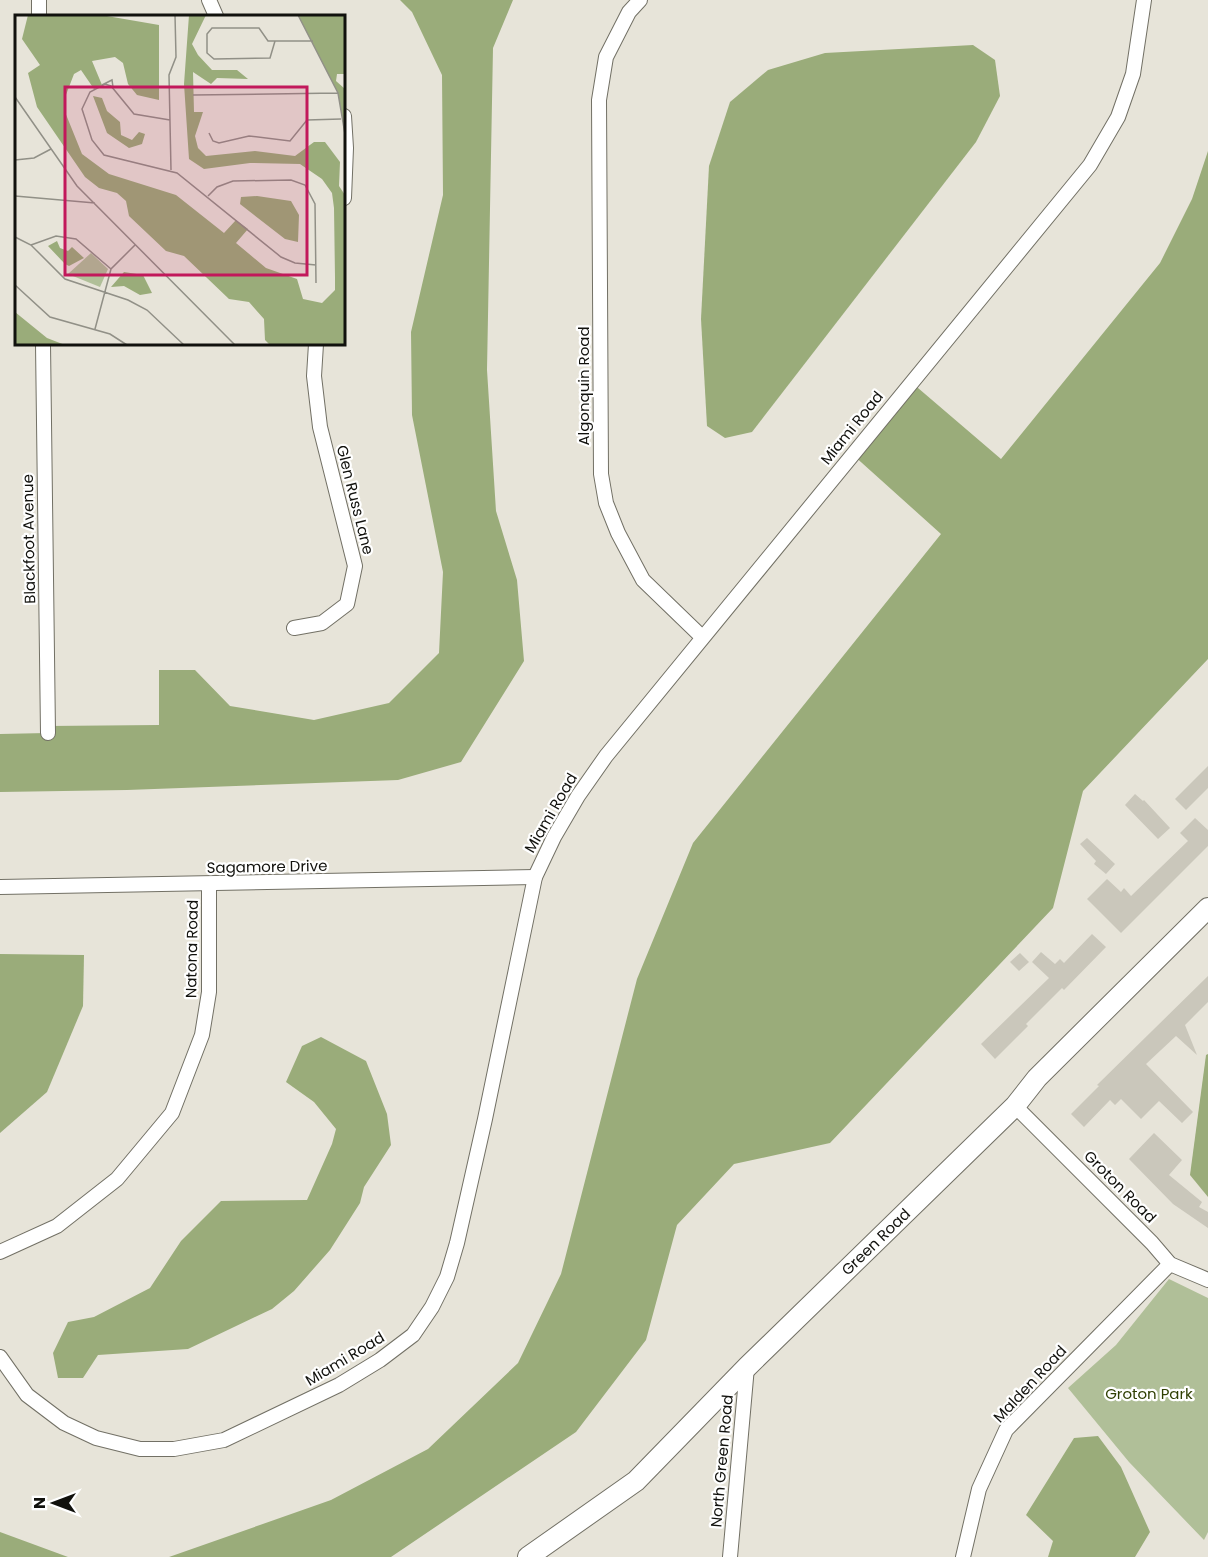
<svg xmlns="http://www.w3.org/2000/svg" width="1208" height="1557" font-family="Poppins,sans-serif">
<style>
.green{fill:#b0bf98}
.forest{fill:#9aac7a}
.building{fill:#cac7bb}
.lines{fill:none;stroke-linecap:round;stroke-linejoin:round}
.street-casing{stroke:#727065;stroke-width:16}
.secondary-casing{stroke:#727065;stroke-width:22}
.street{stroke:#fff;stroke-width:14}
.secondary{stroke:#fff;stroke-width:20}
.labels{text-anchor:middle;stroke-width:4.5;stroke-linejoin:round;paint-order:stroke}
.street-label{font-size:15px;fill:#11110d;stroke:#fff}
.park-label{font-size:15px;fill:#2f3f03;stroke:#fff}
.inset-road{fill:none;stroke:#919087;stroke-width:1.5}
.view{fill:#c2185b;fill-opacity:0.15;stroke:#c2185b;stroke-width:3}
.inset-edge{fill:none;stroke:#11110d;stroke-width:3}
</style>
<rect width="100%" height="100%" fill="#e7e4d9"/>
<!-- green -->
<polygon class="green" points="1169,1279 1208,1298 1208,1532 1204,1540 1129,1462 1068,1388 1116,1345"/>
<!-- forest -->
<g class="forest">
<polygon points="400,0 513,0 493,48 487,370 496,511 517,580 524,661 461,762 398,780 127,790 0,792 0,734 47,733 48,726 159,725 159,670 195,670 230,706 314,720 389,703 439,653 443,572 412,415 411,332 443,195 442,75 412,12"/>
<polygon points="973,45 995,60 1000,96 976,142 752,432 725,438 707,426 701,319 709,166 730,102 768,70 825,53"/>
<polygon points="1208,151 1208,659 1083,791 1053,908 830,1143 734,1164 677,1225 646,1340 576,1432 391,1557 169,1557 331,1500 428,1449 518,1363 561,1274 637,979 693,843 941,534 852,454 911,382 1001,459 1160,263 1192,199"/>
<polygon points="0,954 84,955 83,1006 47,1092 0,1133"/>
<polygon points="321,1037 366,1061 387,1114 391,1145 364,1187 360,1203 330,1250 294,1291 272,1309 188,1349 98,1355 83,1378 58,1378 53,1353 68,1322 94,1317 150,1288 181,1241 221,1201 307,1200 332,1144 336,1129 314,1102 286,1082 302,1046"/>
<polygon points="1208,1054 1208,1197 1190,1175 1206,1055"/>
<polygon points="1098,1436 1121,1467 1150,1532 1135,1557 1048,1557 1053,1541 1026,1515 1074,1438"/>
<polygon points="0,1532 68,1557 0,1557"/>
</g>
<!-- building -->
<g class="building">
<polygon points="1208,766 1208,788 1186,810 1175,799"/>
<polygon points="1135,794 1143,801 1144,800 1170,828 1158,839 1125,805"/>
<polygon points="1195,818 1208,830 1208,846 1121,933 1087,899 1107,879 1121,892 1124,888 1131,896 1188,841 1180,833"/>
<polygon points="1087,838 1115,864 1106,874 1094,864 1096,861 1080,844"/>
<polygon points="1092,934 1106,947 1064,990 1062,988 1026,1024 1028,1026 995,1059 981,1044 1049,978 1032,962 1041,952 1055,964 1060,959 1064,963"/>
<polygon points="1020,953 1029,962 1019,971 1010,962"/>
<polygon points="1208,976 1208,1002 1185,1025 1197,1055 1176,1036 1146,1064 1193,1112 1182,1123 1159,1101 1141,1119 1121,1099 1115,1105 1110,1100 1084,1127 1071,1114 1099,1086 1097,1085"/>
<polygon points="1154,1133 1182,1160 1169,1175 1202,1202 1199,1207 1208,1212 1208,1228 1173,1204 1129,1159"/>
</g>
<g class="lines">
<!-- street casing -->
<g class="street-casing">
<g id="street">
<polyline points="39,0 39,16"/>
<polyline points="209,0 216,16"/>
<polyline points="640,0 629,12 606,57 599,100 601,474 606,503 618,533 643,580 702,637"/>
<polyline points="344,116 346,148 344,198"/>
<polyline points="43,344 48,733"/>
<polyline points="294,628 322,623 347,604 355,566 320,427 314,376 316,344"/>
<polyline points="0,887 535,877"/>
<polyline points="1015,1106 1152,1243 1170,1264 1208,1280"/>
<polyline points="0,1252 57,1226 117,1179 172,1113 202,1035 209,992 209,884"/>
<polyline points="0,1357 27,1395 64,1423 96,1438 140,1449 174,1449 224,1440 339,1385 380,1360 413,1335 432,1307 447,1277 457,1243 485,1119 535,877 554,837 578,796 606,756 1090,165 1118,117 1133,74 1144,0"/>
<polyline points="730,1557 747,1367"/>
<polyline points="963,1557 979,1489 1006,1430 1170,1264"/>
</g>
</g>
<!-- secondary casing -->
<g class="secondary-casing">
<polyline id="secondary" points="528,1557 636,1481 747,1367 1015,1106 1037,1078 1208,908"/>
</g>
<!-- street -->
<use href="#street" class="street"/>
<!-- secondary -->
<use href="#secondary" class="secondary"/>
</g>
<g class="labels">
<!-- street labels -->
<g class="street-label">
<text transform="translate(584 386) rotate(-90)" y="5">Algonquin Road</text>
<text transform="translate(852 428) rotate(-51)" y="5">Miami Road</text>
<text transform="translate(355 500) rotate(76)" y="5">Glen Russ Lane</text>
<text transform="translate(29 539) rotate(-91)" y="5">Blackfoot Avenue</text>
<text transform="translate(551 813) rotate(-60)" y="5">Miami Road</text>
<text transform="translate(267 867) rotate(-1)" y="5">Sagamore Drive</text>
<text transform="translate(192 949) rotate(-89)" y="5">Natona Road</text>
<text transform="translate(1120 1187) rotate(45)" y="5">Groton Road</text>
<text transform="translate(876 1242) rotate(-44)" y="5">Green Road</text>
<text transform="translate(345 1359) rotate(-31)" y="5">Miami Road</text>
<text transform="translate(1030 1384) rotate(-47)" y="5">Malden Road</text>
<text transform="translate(722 1461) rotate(-85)" y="5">North Green Road</text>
</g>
<!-- park labels -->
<g class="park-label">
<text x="1149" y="1399">Groton Park</text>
</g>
</g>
<!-- overview -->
<g transform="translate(15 15)">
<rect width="330" height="330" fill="#e7e4d9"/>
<path d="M76,238L93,254L85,272L53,259Z" fill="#b0bf98"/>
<path d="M13,0H86L144,10V85L122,80L113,69L108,48L100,42L77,46L87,70L79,74L66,55L59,59L49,85L50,97L67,139L94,159L161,180L209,218L221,205L233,214L221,228L251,253L282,264L288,284L307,288L320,275V262L319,193L317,178L307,164L285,149L235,148L189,154L174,144L169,69L174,0H191L177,29L183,40L197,55H222L233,64L202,63L196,69L178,57L179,97H188L180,121L183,133L191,141L240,136L280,141L299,127H310L325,147L324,171L330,180V330H255L250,325L249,304L234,287L214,284L169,241L151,236L114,201L111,186L102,178L84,173L70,162L22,92L13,58L25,50L7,24ZM283,0H330V59H322L321,66L330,74V119L323,78ZM78,81L87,83L92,96L105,107L106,120L117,125L124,117L130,119L127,129L114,133L92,118ZM242,181L276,186L284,200L283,227L270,224L225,189L226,182ZM42,226L45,233L53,236L57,232L69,243L54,251L50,249L33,231ZM109,257L128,260L137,278L125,280L109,271L96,272ZM0,297L32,323L50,330H0Z" fill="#9aac7a"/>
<path class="inset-road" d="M283,0L323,78L330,119M260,26L255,43L199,44L192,38V19L197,13H244L253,26H298M87,70L97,65L98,72M178,80L323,78M0,82L62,171L220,330M155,105L119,99L96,71L90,69L75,77L67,94L77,125L89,140L162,158L266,242L280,248L301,250M194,118L198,126L204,128L234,121L275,126L292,105L326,104M0,145L19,143L36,134M156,155L154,60L161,42L160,0M0,181L80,188M193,181L202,172L218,166L276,165L290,170L300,189L301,268M0,222L16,230L50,264L113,285L132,295L169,330M16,230L41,221L61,224L96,254M0,270L35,302L95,319L112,330M80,314L96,254L120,230"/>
<path class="view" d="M50,72H292V260H50Z"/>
<rect width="330" height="330" class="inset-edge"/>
</g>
<!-- north arrow -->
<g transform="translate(54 1503) rotate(270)" stroke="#ffffff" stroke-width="4.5" paint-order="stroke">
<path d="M0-4.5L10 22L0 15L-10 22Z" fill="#11110d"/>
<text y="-9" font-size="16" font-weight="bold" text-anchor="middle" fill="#11110d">N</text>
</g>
</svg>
